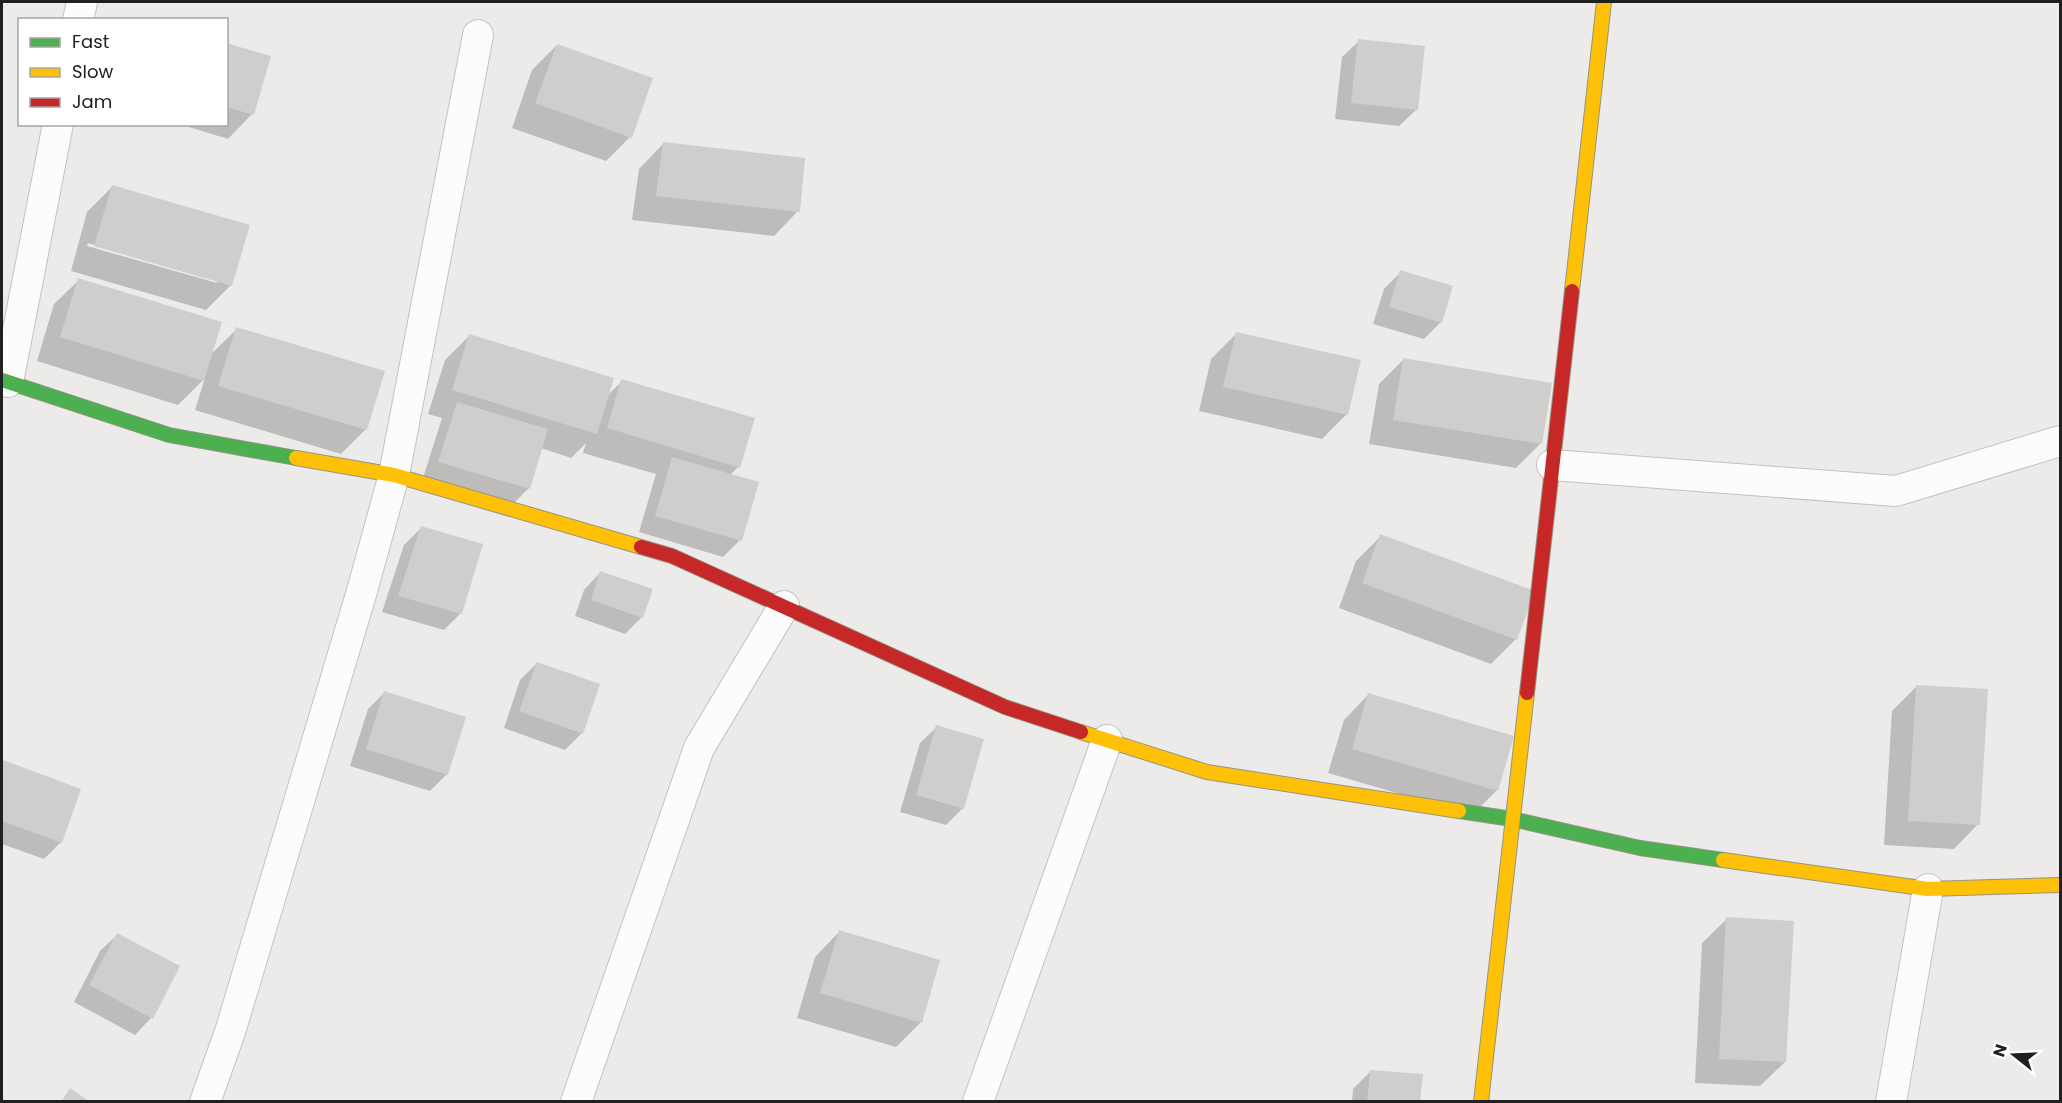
<svg xmlns="http://www.w3.org/2000/svg" width="2062" height="1103" font-family="Poppins,sans-serif">
<style>
.shadow{fill:#0003;fill-rule:evenodd}
.building{fill:#d0cecc}
.lines{fill:none;stroke-linecap:round;stroke-linejoin:round}
.street-casing{stroke:#c3c2c1;stroke-width:32}
.fast-casing{stroke:#949583;stroke-width:16}
.slow-casing{stroke:#949583;stroke-width:16}
.jam-casing{stroke:#949583;stroke-width:16}
.street{stroke:#fcfcfc;stroke-width:30}
.fast{stroke:#4caf50;stroke-width:14}
.slow{stroke:#ffc107;stroke-width:14}
.jam{stroke:#c62828;stroke-width:14}
</style>
<rect width="100%" height="100%" fill="#edebe9"/>
<!-- shadow -->
<g class="shadow">
<polygon points="1359,41 1416,110 1399,126 1335,119 1342,57"/>
<polygon points="226,44 252,114 228,139 179,124 226,124"/>
<polygon points="557,45 630,137 606,161 512,128 532,70"/>
<polygon points="663,144 798,211 774,236 632,220 639,169"/>
<path d="M112,187L231,285L206,310L71,271L87,212ZM88,243L217,280V283L87,246Z"/>
<polygon points="1401,272 1441,322 1424,339 1373,324 1384,289"/>
<polygon points="79,280 210,355 237,329 366,429 341,454 195,410 205,378 178,405 37,361 54,304"/>
<polygon points="1236,334 1347,414 1322,439 1199,411 1211,359"/>
<polygon points="469,336 607,396 622,381 738,467 730,475 740,540 723,557 639,532 656,474 583,453 586,443 571,458 541,448 528,489 512,505 423,478 442,418 428,414 445,360"/>
<polygon points="1403,360 1540,444 1516,468 1369,444 1379,384"/>
<polygon points="421,528 481,545 460,614 444,630 382,612 404,545"/>
<polygon points="1381,536 1516,639 1491,664 1339,608 1356,561"/>
<polygon points="600,573 642,617 625,634 575,616 584,590"/>
<polygon points="537,663 582,733 565,750 504,728 520,680"/>
<polygon points="1916,687 1978,824 1954,849 1884,845 1892,711"/>
<polygon points="385,692 447,774 430,791 350,766 368,709"/>
<polygon points="1368,695 1497,790 1472,815 1328,773 1344,720"/>
<polygon points="937,727 963,808 946,825 900,812 920,743"/>
<polygon points="3,761 61,842 44,859 2,844 2,763"/>
<polygon points="1727,919 1785,1062 1760,1086 1695,1083 1702,943"/>
<polygon points="839,932 921,1022 896,1047 797,1018 815,957"/>
<polygon points="117,935 151,1018 135,1035 74,1002 100,951"/>
<polygon points="1370,1072 1419,1102 1352,1102 1353,1089"/>
</g>
<!-- building -->
<g class="building">
<polygon points="1358,39 1425,46 1418,110 1351,103"/>
<polygon points="226,43 271,56 254,115 226,107"/>
<polygon points="557,44 653,78 632,138 535,103"/>
<polygon points="663,142 805,158 800,212 656,196"/>
<polygon points="112,185 250,225 232,286 94,246"/>
<polygon points="1400,270 1453,286 1442,323 1389,307"/>
<polygon points="78,278 222,322 204,381 60,337"/>
<polygon points="236,327 385,371 367,430 218,386"/>
<polygon points="1236,332 1361,360 1348,415 1223,387"/>
<polygon points="469,334 614,378 597,434 452,390"/>
<polygon points="1403,358 1552,383 1542,444 1393,420"/>
<polygon points="621,379 755,418 740,468 607,428"/>
<polygon points="457,402 548,429 530,489 438,462"/>
<polygon points="672,457 759,482 742,541 655,516"/>
<polygon points="421,526 483,544 462,614 398,596"/>
<polygon points="1380,534 1535,591 1517,640 1362,583"/>
<polygon points="600,571 653,589 643,618 591,600"/>
<polygon points="537,662 600,684 583,734 519,711"/>
<polygon points="1916,685 1988,689 1980,825 1908,821"/>
<polygon points="384,691 466,717 448,775 366,749"/>
<polygon points="1368,693 1514,736 1498,791 1352,749"/>
<polygon points="936,725 984,739 964,809 916,795"/>
<polygon points="3,760 81,789 62,843 2,821 2,764"/>
<polygon points="1726,917 1794,921 1786,1062 1719,1059"/>
<polygon points="839,930 940,960 922,1023 820,993"/>
<polygon points="117,933 180,966 153,1019 89,985"/>
<polygon points="1370,1070 1423,1074 1420,1102 1367,1102"/>
<polygon points="70,1088 90,1102 61,1102"/>
</g>
<g class="lines">
<!-- street casing -->
<g class="street-casing">
<g id="street">
<polyline points="78,20 82,2"/>
<polyline points="8,382 58,124"/>
<polyline points="1552,465 1896,491 2060,441"/>
<polyline points="205,1102 230,1032 362,591 394,475 478,35"/>
<polyline points="576,1102 699,748 784,606"/>
<polyline points="978,1102 1107,740"/>
<polyline points="1891,1102 1928,889"/>
</g>
</g>
<!-- fast casing -->
<g class="fast-casing">
<g id="fast">
<polyline points="2,380 169,435 296,458"/>
<polyline points="1459,811 1512,819 1640,848 1723,860"/>
</g>
</g>
<!-- slow casing -->
<g class="slow-casing">
<g id="slow">
<polyline points="1572,291 1604,2"/>
<polyline points="296,458 394,475 641,547"/>
<polyline points="1081,732 1207,772 1459,811"/>
<polyline points="1723,860 1928,889 2060,885"/>
<polyline points="1481,1102 1527,693"/>
</g>
</g>
<!-- jam casing -->
<g class="jam-casing">
<g id="jam">
<polyline points="641,547 672,556 1005,707 1081,732"/>
<polyline points="1527,693 1572,291"/>
</g>
</g>
<!-- street -->
<use href="#street" class="street"/>
<!-- fast -->
<use href="#fast" class="fast"/>
<!-- slow -->
<use href="#slow" class="slow"/>
<!-- jam -->
<use href="#jam" class="jam"/>
</g>
<!-- border -->
<rect width="2062" height="1103" fill="none" stroke="#202020" stroke-width="6"/>
<!-- legend -->
<rect x="18" y="18" width="210" height="108" fill="#ffffff" stroke="#a6a6a6" stroke-width="1.5"/>
<rect x="30" y="38" width="30" height="9" fill="#4caf50" stroke="#a6a6a6" stroke-width="1.5"/>
<text x="72" y="48" font-size="18" fill="#202020">Fast</text>
<rect x="30" y="68" width="30" height="9" fill="#ffc107" stroke="#a6a6a6" stroke-width="1.5"/>
<text x="72" y="78" font-size="18" fill="#202020">Slow</text>
<rect x="30" y="98" width="30" height="9" fill="#c62828" stroke="#a6a6a6" stroke-width="1.5"/>
<text x="72" y="108" font-size="18" fill="#202020">Jam</text>
<!-- north arrow -->
<g transform="translate(2014 1055) rotate(288)" stroke="#ffffff" stroke-width="4.5" paint-order="stroke">
<path d="M0-4.5L10 22L0 15L-10 22Z" fill="#202020"/>
<text y="-9" font-size="16" font-weight="bold" text-anchor="middle" fill="#202020">N</text>
</g>
</svg>
